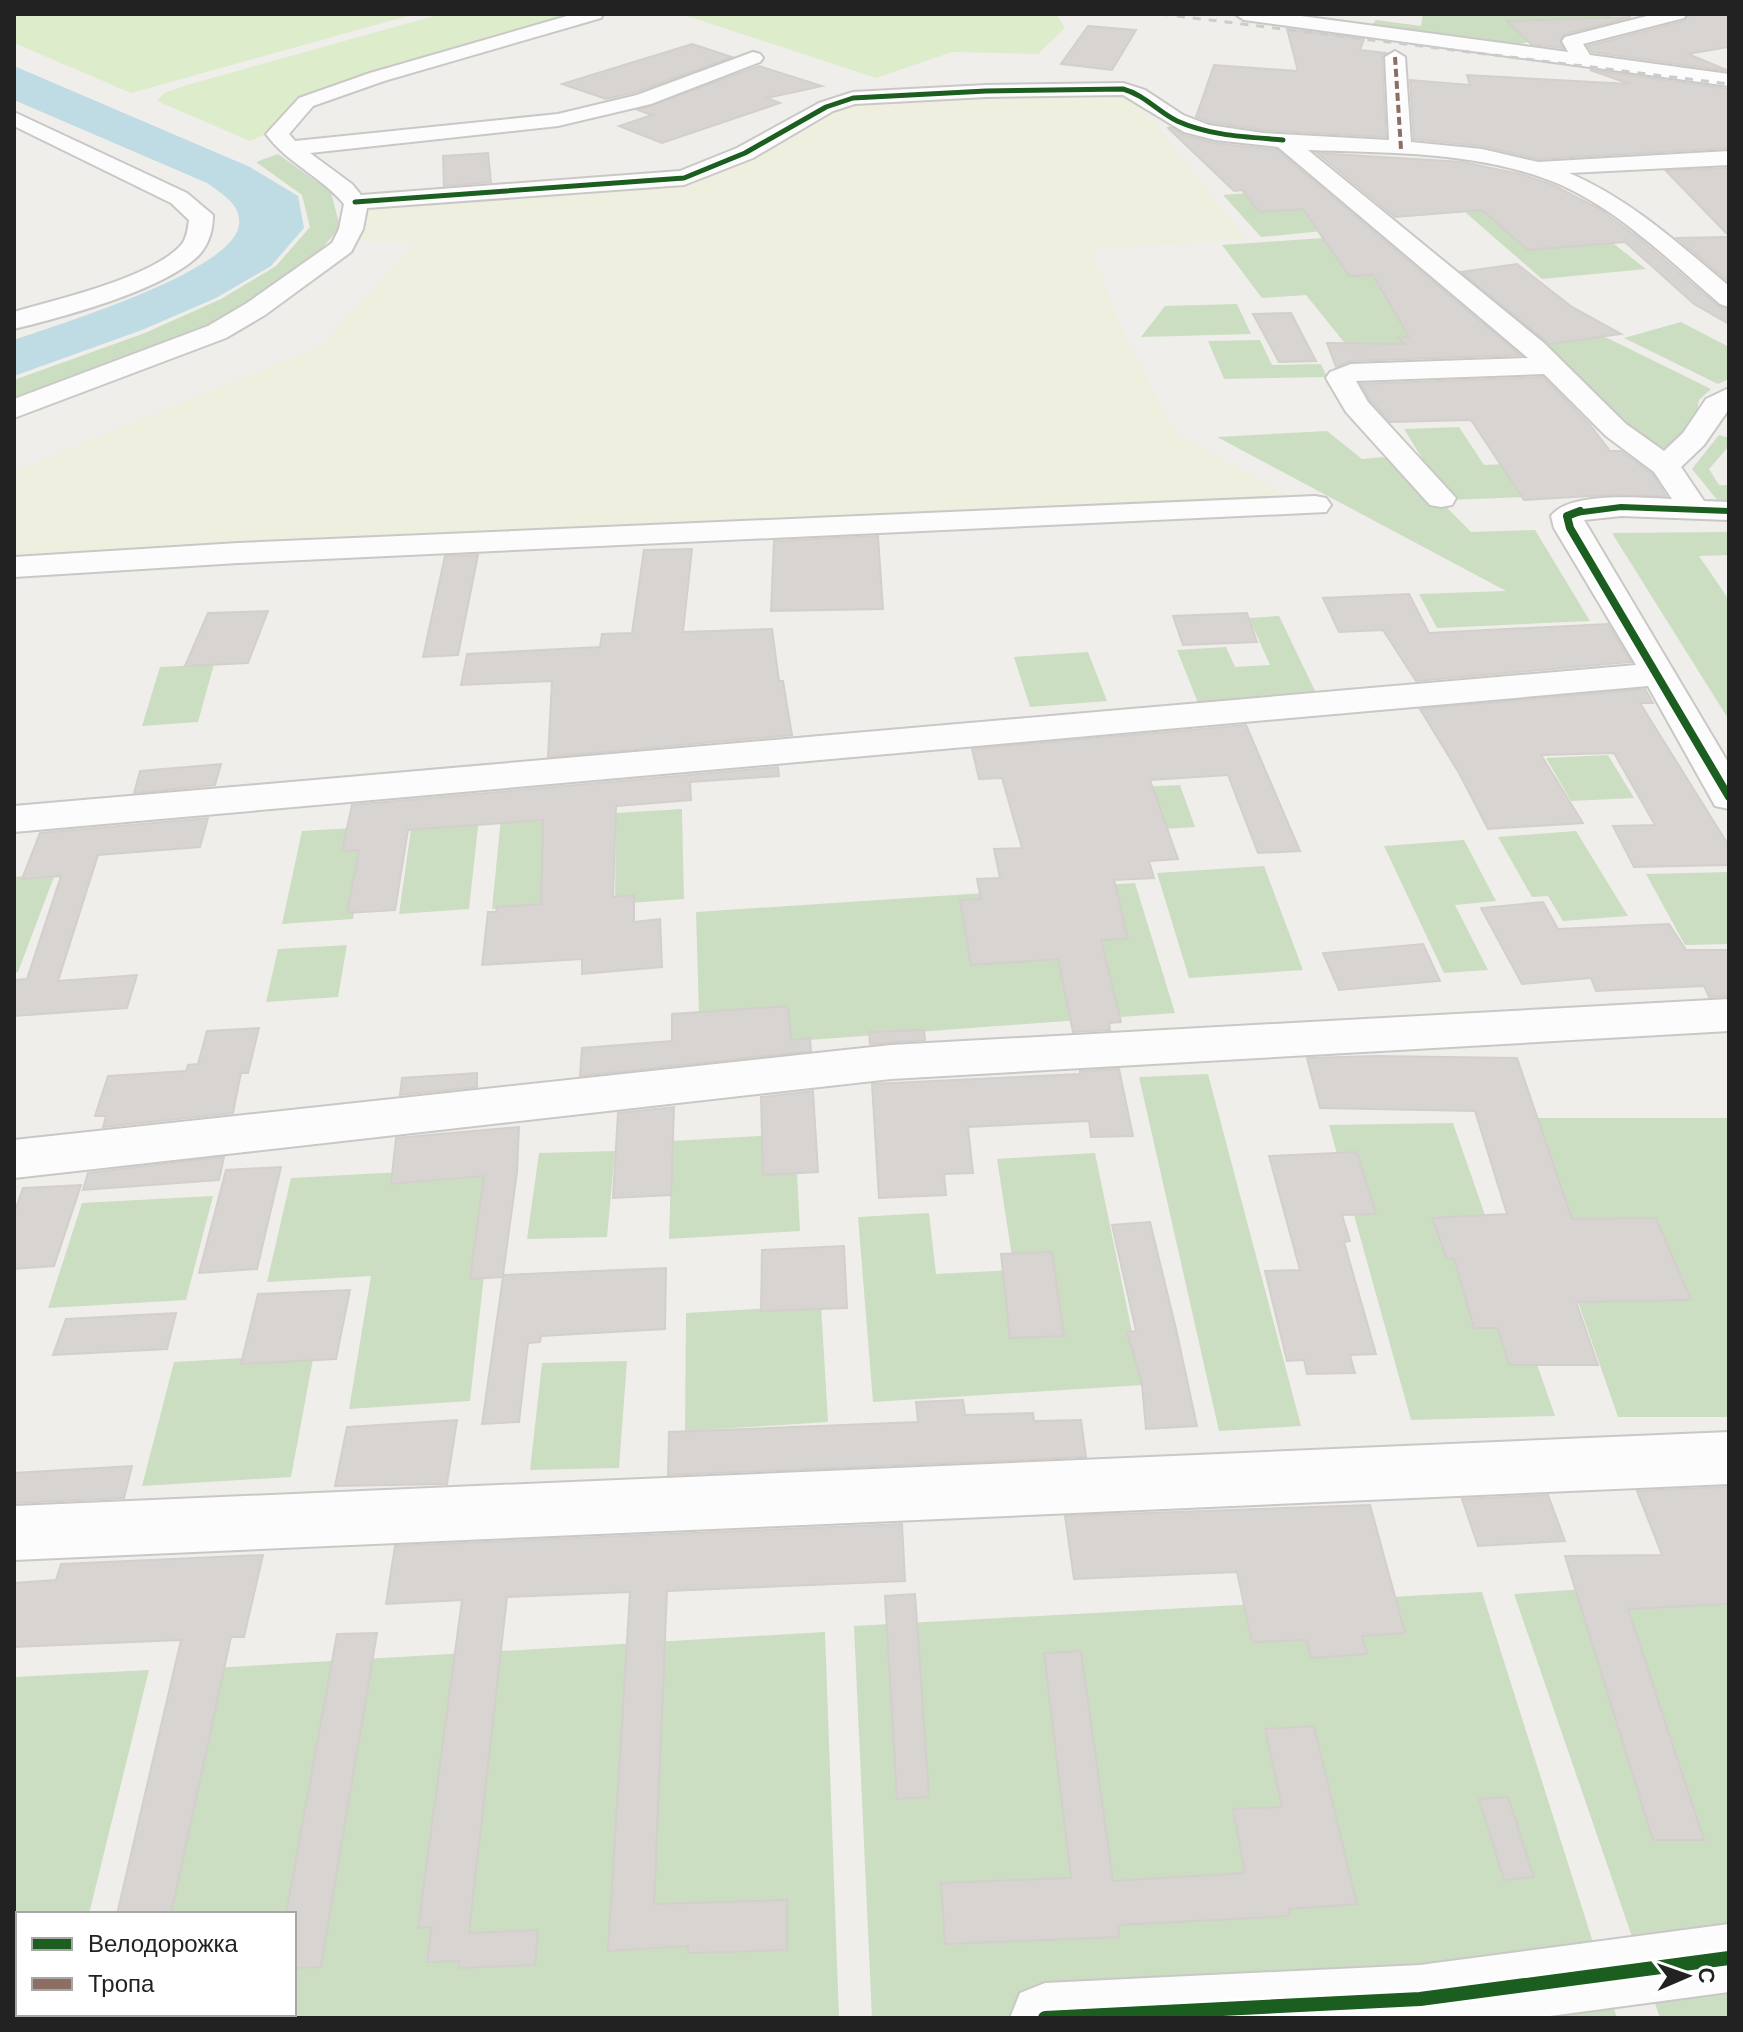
<svg xmlns="http://www.w3.org/2000/svg" width="1743" height="2032" font-family="Barlow,sans-serif">
<style>
.farmland{fill:#efefdf}
.grass{fill:#ddeccb}
.forest{fill:#cbdec1}
.water{fill:#bfdbe3}
.building{fill:#d7d4d2;stroke:#d3d0cc;stroke-width:2}
.lines{fill:none;stroke-linecap:round;stroke-linejoin:round}
.minor-casing{stroke:#c9c8c7;stroke-width:4}
.minor{fill:#fdfcfc;fill-rule:evenodd}
.rail{stroke:#ccc;stroke-width:3;stroke-dasharray:8 8;stroke-linecap:butt}
.quiet{stroke:#8d6e63;stroke-width:4;stroke-dasharray:8 4;stroke-linecap:butt}
.cycleway-far3-casing{stroke:#fff;stroke-width:7}
.cycleway-far2-casing{stroke:#fff;stroke-width:9}
.cycleway-far1-casing{stroke:#fff;stroke-width:12}
.cycleway-casing{stroke:#fff;stroke-width:19}
.cycleway-far3{stroke:#1b5e20;stroke-width:5}
.cycleway-far2{stroke:#1b5e20;stroke-width:6}
.cycleway-far1{stroke:#1b5e20;stroke-width:8}
.cycleway{stroke:#1b5e20;stroke-width:14}
</style>
<rect width="100%" height="100%" fill="#f0eeeb"/>
<!-- farmland -->
<polygon class="farmland" points="1127,88 1246,239 1091,249 1128,343 1176,433 1291,497 14,560 14,471 319,347 416,243 358,240 371,203 696,180 867,95"/>
<!-- grass -->
<g class="grass">
<polygon points="14,14 415,14 131,93 14,43"/>
<polygon points="441,14 582,14 299,100 268,133 250,141 157,101 164,93 187,85"/>
<polygon points="681,14 1056,14 1065,28 1038,54 952,52 876,78"/>
</g>
<!-- forest -->
<g class="forest">
<polygon points="1423,14 1606,14 1622,22 1500,48 1370,27 1376,20 1421,26"/>
<polygon points="278,154 331,192 340,227 304,270 241,309 165,344 14,399 14,380 145,333 221,299 276,266 310,227 302,195 256,162"/>
<polygon points="1292,189 1333,230 1261,237 1223,195"/>
<polygon points="1555,198 1646,269 1542,279 1458,206"/>
<polygon points="1365,235 1469,349 1356,357 1306,295 1262,298 1222,245"/>
<polygon points="1518,294 1711,389 1699,400 1693,431 1667,450 1635,432 1482,299"/>
<polygon points="1237,304 1251,334 1141,337 1165,306"/>
<polygon points="1681,322 1729,347 1729,379 1718,384 1624,338"/>
<polygon points="1260,340 1272,365 1321,364 1327,377 1224,379 1208,341"/>
<polygon points="1459,427 1484,465 1532,463 1554,496 1448,500 1404,429"/>
<polygon points="1327,431 1362,459 1396,456 1471,532 1535,530 1590,621 1437,628 1419,594 1506,591 1217,437"/>
<polygon points="1719,435 1729,438 1729,446 1709,469 1719,485 1729,485 1729,501 1718,501 1692,469"/>
<polygon points="1729,532 1729,555 1699,556 1729,600 1729,720 1612,533"/>
<polygon points="1279,616 1317,695 1198,703 1177,650 1226,647 1235,667 1270,665 1249,618"/>
<polygon points="1088,652 1107,701 1030,707 1014,657"/>
<polygon points="214,664 198,722 142,726 160,667"/>
<polygon points="1608,755 1634,798 1571,801 1546,758"/>
<polygon points="1180,785 1195,827 1133,831 1119,788"/>
<polygon points="682,809 684,899 615,904 616,813"/>
<polygon points="567,813 563,904 492,909 501,817"/>
<polygon points="479,818 469,909 399,914 412,822"/>
<polygon points="370,827 353,919 282,924 302,831"/>
<polygon points="1576,831 1628,916 1563,921 1548,896 1532,897 1498,837"/>
<polygon points="1464,840 1496,901 1455,905 1488,970 1444,973 1384,846"/>
<polygon points="1264,866 1303,970 1189,978 1157,873"/>
<polygon points="1729,872 1729,944 1685,945 1646,874"/>
<polygon points="55,874 18,972 14,973 14,877"/>
<polygon points="1135,883 1175,1013 700,1048 696,912"/>
<polygon points="347,945 338,997 266,1002 278,949"/>
<polygon points="1208,1074 1301,1426 1219,1431 1139,1077"/>
<polygon points="1514,1118 1729,1118 1729,1417 1618,1417"/>
<polygon points="1453,1123 1555,1416 1411,1420 1329,1125"/>
<polygon points="795,1134 800,1231 669,1239 672,1141"/>
<polygon points="615,1151 607,1237 527,1239 539,1153"/>
<polygon points="1095,1153 1143,1385 873,1402 858,1217 929,1213 936,1274 1014,1270 997,1159"/>
<polygon points="496,1167 470,1401 349,1409 371,1276 267,1282 291,1178"/>
<polygon points="213,1196 186,1300 48,1308 82,1203"/>
<polygon points="821,1305 828,1422 685,1431 686,1313"/>
<polygon points="314,1354 291,1477 142,1486 174,1362"/>
<polygon points="627,1361 619,1468 530,1470 542,1363"/>
<polygon points="1729,1579 1729,2018 1660,2018 1514,1594"/>
<polygon points="1482,1592 1617,2018 872,2018 854,1626"/>
<polygon points="825,1632 839,2018 98,2018 99,2014 294,2014 294,1914 122,1914 179,1670"/>
<polygon points="149,1670 89,1914 18,1914 18,2014 65,2014 64,2018 14,2018 14,1677"/>
</g>
<!-- water -->
<path class="water" d="M14,66L250,167L298,196L304,228L271,266L216,298L142,330L14,376V340C56,325 233,272 239,225C242,205 221,193 207,183L14,100Z"/>
<!-- building -->
<g class="building">
<polygon points="1689,14 1729,14 1729,47 1688,54 1729,71 1592,52 1588,46 1685,21"/>
<polygon points="1631,17 1564,34 1560,39 1563,48 1531,44 1507,21"/>
<polygon points="1088,26 1136,30 1112,70 1061,64"/>
<polygon points="1287,29 1364,39 1360,50 1386,53 1382,57 1386,137 1263,130 1210,122 1196,117 1214,65 1298,71"/>
<polygon points="692,44 732,57 636,92 606,99 562,84"/>
<polygon points="759,66 822,86 767,98 780,103 662,143 619,126 652,115 638,110"/>
<polygon points="1590,70 1729,89 1729,148 1538,159 1483,146 1414,139 1410,80 1470,85 1467,75 1630,84"/>
<polygon points="1171,127 1183,135 1214,143 1277,150 1520,355 1351,361 1336,367 1327,343 1405,344 1398,338 1409,337 1373,275 1349,276 1303,209 1259,212 1242,190 1234,191 1168,128"/>
<polygon points="488,153 491,182 444,186 443,156"/>
<polygon points="1317,153 1463,162 1524,175 1553,185 1598,208 1640,239 1718,306 1729,310 1729,324 1694,304 1625,242 1528,250 1482,210 1395,217"/>
<polygon points="1729,168 1729,236 1666,171"/>
<polygon points="1729,237 1729,282 1677,238"/>
<polygon points="1517,264 1572,307 1621,334 1550,344 1461,272"/>
<polygon points="1291,313 1316,361 1279,362 1253,314"/>
<polygon points="1543,377 1590,425 1610,451 1621,451 1652,474 1666,496 1607,495 1524,500 1471,420 1390,422 1370,400 1361,384"/>
<polygon points="878,536 883,609 771,611 774,541"/>
<polygon points="692,549 683,632 772,629 779,681 783,681 792,735 548,757 552,681 461,685 467,654 600,647 602,634 632,633 644,550"/>
<polygon points="478,555 458,655 423,657 445,556"/>
<polygon points="1409,594 1429,633 1608,624 1631,662 1416,681 1383,630 1339,632 1323,598"/>
<polygon points="268,611 248,663 185,666 208,613"/>
<polygon points="1247,613 1257,642 1183,645 1173,616"/>
<polygon points="1645,689 1653,703 1640,703 1729,846 1729,865 1634,867 1613,826 1655,825 1614,753 1541,755 1583,823 1488,829 1459,773 1420,709"/>
<polygon points="1246,725 1300,851 1258,853 1228,775 1150,780 1178,859 1149,861 1154,878 1114,880 1128,939 1101,940 1121,1022 1109,1023 1110,1030 1073,1032 1058,959 971,965 960,900 981,899 977,879 1000,878 994,849 1022,848 1002,778 979,779 972,749"/>
<polygon points="221,764 215,785 134,793 140,771"/>
<polygon points="778,767 779,776 690,782 691,800 616,806 613,897 634,895 634,922 660,919 662,967 582,974 582,959 482,965 488,912 496,912 497,907 541,904 543,820 408,830 395,910 347,913 359,850 342,851 352,805"/>
<polygon points="208,818 200,847 98,855 58,981 137,975 127,1008 14,1016 14,980 27,979 61,876 22,879 40,833"/>
<polygon points="1543,902 1558,929 1669,924 1686,950 1729,950 1729,996 1709,997 1704,986 1596,991 1591,978 1522,984 1481,908"/>
<polygon points="1423,944 1440,981 1339,990 1323,953"/>
<polygon points="788,1006 791,1040 810,1038 811,1051 580,1076 582,1048 672,1041 672,1014"/>
<polygon points="259,1028 248,1073 241,1073 233,1113 103,1127 106,1116 95,1116 108,1076 186,1071 188,1065 198,1064 207,1031"/>
<polygon points="924,1030 925,1040 870,1044 869,1032"/>
<polygon points="1377,1056 1517,1058 1572,1219 1656,1218 1691,1300 1576,1302 1598,1365 1509,1365 1498,1328 1474,1328 1454,1258 1447,1259 1432,1218 1507,1214 1475,1111 1320,1108 1307,1058"/>
<polygon points="1119,1069 1133,1136 1091,1137 1089,1121 968,1127 973,1173 944,1174 946,1195 879,1198 872,1084 1080,1074 1080,1071"/>
<polygon points="477,1073 477,1087 400,1095 402,1078"/>
<polygon points="813,1091 818,1172 763,1175 761,1097"/>
<polygon points="674,1107 671,1195 613,1198 618,1113"/>
<polygon points="519,1127 517,1172 503,1275 666,1268 665,1329 541,1336 540,1342 528,1343 519,1422 482,1424 503,1277 470,1279 484,1176 391,1184 396,1138"/>
<polygon points="1357,1152 1376,1214 1342,1215 1350,1241 1344,1242 1376,1354 1350,1355 1355,1373 1307,1374 1304,1360 1287,1361 1265,1271 1300,1270 1269,1156"/>
<polygon points="224,1157 219,1180 83,1190 88,1173"/>
<polygon points="281,1167 257,1269 199,1273 226,1170"/>
<polygon points="81,1185 54,1266 14,1269 14,1214 23,1188"/>
<polygon points="1150,1222 1176,1329 1197,1426 1146,1429 1142,1385 1127,1332 1136,1331 1112,1225"/>
<polygon points="844,1246 847,1308 761,1311 762,1250"/>
<polygon points="1052,1252 1064,1336 1010,1338 1001,1254"/>
<polygon points="350,1290 336,1359 241,1364 258,1294"/>
<polygon points="176,1313 167,1349 53,1355 66,1319"/>
<polygon points="963,1400 965,1415 1033,1413 1034,1421 1081,1420 1086,1457 668,1475 669,1432 918,1422 916,1402"/>
<polygon points="457,1420 447,1484 335,1486 347,1427"/>
<polygon points="132,1466 124,1498 14,1503 14,1473"/>
<polygon points="1728,1487 1729,1604 1628,1609 1704,1840 1653,1840 1565,1556 1662,1555 1637,1491"/>
<polygon points="1548,1495 1565,1541 1478,1546 1462,1499"/>
<polygon points="1370,1505 1405,1633 1362,1636 1367,1654 1311,1658 1307,1640 1252,1642 1237,1572 1074,1579 1065,1516"/>
<polygon points="902,1524 905,1581 667,1591 654,1904 787,1900 787,1950 688,1953 688,1946 608,1951 630,1592 507,1597 469,1933 538,1930 535,1965 459,1968 459,1961 427,1962 432,1927 418,1928 462,1600 386,1604 395,1546"/>
<polygon points="263,1555 244,1637 231,1637 171,1914 117,1914 181,1640 14,1647 14,1583 56,1580 61,1564"/>
<polygon points="915,1594 929,1797 897,1799 885,1596"/>
<polygon points="377,1633 321,1967 294,1968 294,1914 286,1914 337,1634"/>
<polygon points="1081,1651 1113,1881 1245,1873 1233,1809 1282,1807 1265,1729 1314,1726 1357,1904 1289,1909 1290,1916 1118,1925 1119,1937 945,1944 941,1883 1071,1878 1044,1653"/>
<polygon points="1508,1797 1534,1877 1504,1880 1479,1799"/>
</g>
<g class="lines">
<!-- minor casing -->
<g class="minor-casing">
<g id="minor">
<path d="M574,14H603L601,18L384,81L313,106L289,134L295,141L558,114L637,95L753,52L760,54L763,58L760,62L651,104L558,126L310,153L352,184L361,195L680,171L737,148L819,103L853,92L986,85L1123,83L1145,90L1183,115L1209,125L1263,133L1389,140L1385,57L1395,51L1405,57L1411,142L1482,149L1538,162L1729,151V165L1569,173C1630,199 1679,244 1729,286V307L1720,304C1669,260 1617,208 1554,182C1476,151 1390,153 1308,150L1544,343L1626,424L1664,451L1683,433L1706,399L1729,388V409L1704,445L1681,467L1704,501L1729,502V520L1621,516L1584,520L1729,764V809L1715,806L1648,686L14,832V806L1636,665L1554,528L1551,516C1569,491 1644,498 1672,499L1654,472L1606,436L1544,374L1356,381L1368,402L1456,498L1452,505L1441,507L1430,505L1346,412L1326,378L1330,372L1351,364L1528,358L1278,147L1215,140L1184,132L1123,95L986,97L855,104L833,111L753,158L684,185L367,208L363,229L351,252L265,315L226,338L14,418V399L208,326L247,303L332,243L339,229L344,204C322,177 287,163 266,134L299,98L370,73Z"/>
<polygon points="1235,14 1286,14 1568,52 1562,41 1565,37 1655,14 1686,14 1684,18 1583,44 1590,55 1729,74 1729,86 1244,20"/>
<path d="M14,112L187,193L213,215C213,230 209,244 199,255C164,290 63,317 14,329V312C57,299 153,278 182,244C187,237 188,228 189,220L171,203L14,126Z"/>
<polygon points="1315,496 1326,498 1331,505 1326,512 238,563 14,577 14,557 238,543"/>
<polygon points="1729,999 1729,1031 891,1079 14,1178 14,1140 891,1045"/>
<polygon points="1729,1432 1729,1484 14,1560 14,1506"/>
<polygon points="1729,1924 1729,1992 1535,2018 1010,2018 1020,1993 1045,1983 1420,1965"/>
</g>
</g>
<!-- minor -->
<use href="#minor" class="minor"/>
<!-- rail -->
<polyline class="rail" points="1161,14 1729,84"/>
<!-- quiet -->
<polyline class="quiet" points="1395,57 1401,149"/>
<!-- cycleway-far3 casing -->
<g class="cycleway-far3-casing">
<path id="cycleway-far3" d="M355,202L684,178L745,153L826,107L853,98L986,91L1123,89C1145,95 1158,112 1177,121C1210,136 1248,137 1283,140"/>
</g>
<!-- cycleway-far2 casing -->
<g class="cycleway-far2-casing">
<polyline id="cycleway-far2" points="1575,513 1621,507 1729,511"/>
</g>
<!-- cycleway-far1 casing -->
<g class="cycleway-far1-casing">
<polyline id="cycleway-far1" points="1580,511 1567,516 1570,528 1729,797"/>
</g>
<!-- cycleway casing -->
<g class="cycleway-casing">
<polyline id="cycleway" points="1045,2018 1420,1999 1729,1958"/>
</g>
<!-- cycleway-far3 -->
<use href="#cycleway-far3" class="cycleway-far3"/>
<!-- cycleway-far2 -->
<use href="#cycleway-far2" class="cycleway-far2"/>
<!-- cycleway-far1 -->
<use href="#cycleway-far1" class="cycleway-far1"/>
<!-- cycleway -->
<use href="#cycleway" class="cycleway"/>
</g>
<!-- border -->
<rect width="1743" height="2032" fill="none" stroke="#222222" stroke-width="32"/>
<!-- legend -->
<rect x="16" y="1912" width="280" height="104" fill="#ffffff" stroke="#a7a7a7" stroke-width="2"/>
<rect x="32" y="1938" width="40" height="12" fill="#1b5e20" stroke="#a7a7a7" stroke-width="2"/>
<text x="88" y="1952" font-size="24" fill="#222222">Велодорожка</text>
<rect x="32" y="1978" width="40" height="12" fill="#8d6e63" stroke="#a7a7a7" stroke-width="2"/>
<text x="88" y="1992" font-size="24" fill="#222222">Тропа</text>
<!-- north arrow -->
<g transform="translate(1687 1976) rotate(88)" stroke="#ffffff" stroke-width="6" paint-order="stroke">
<path d="M0-6L14 30L0 20L-14 30Z" fill="#222222"/>
<text y="-12" font-size="22" font-weight="bold" text-anchor="middle" fill="#222222">С</text>
</g>
</svg>
